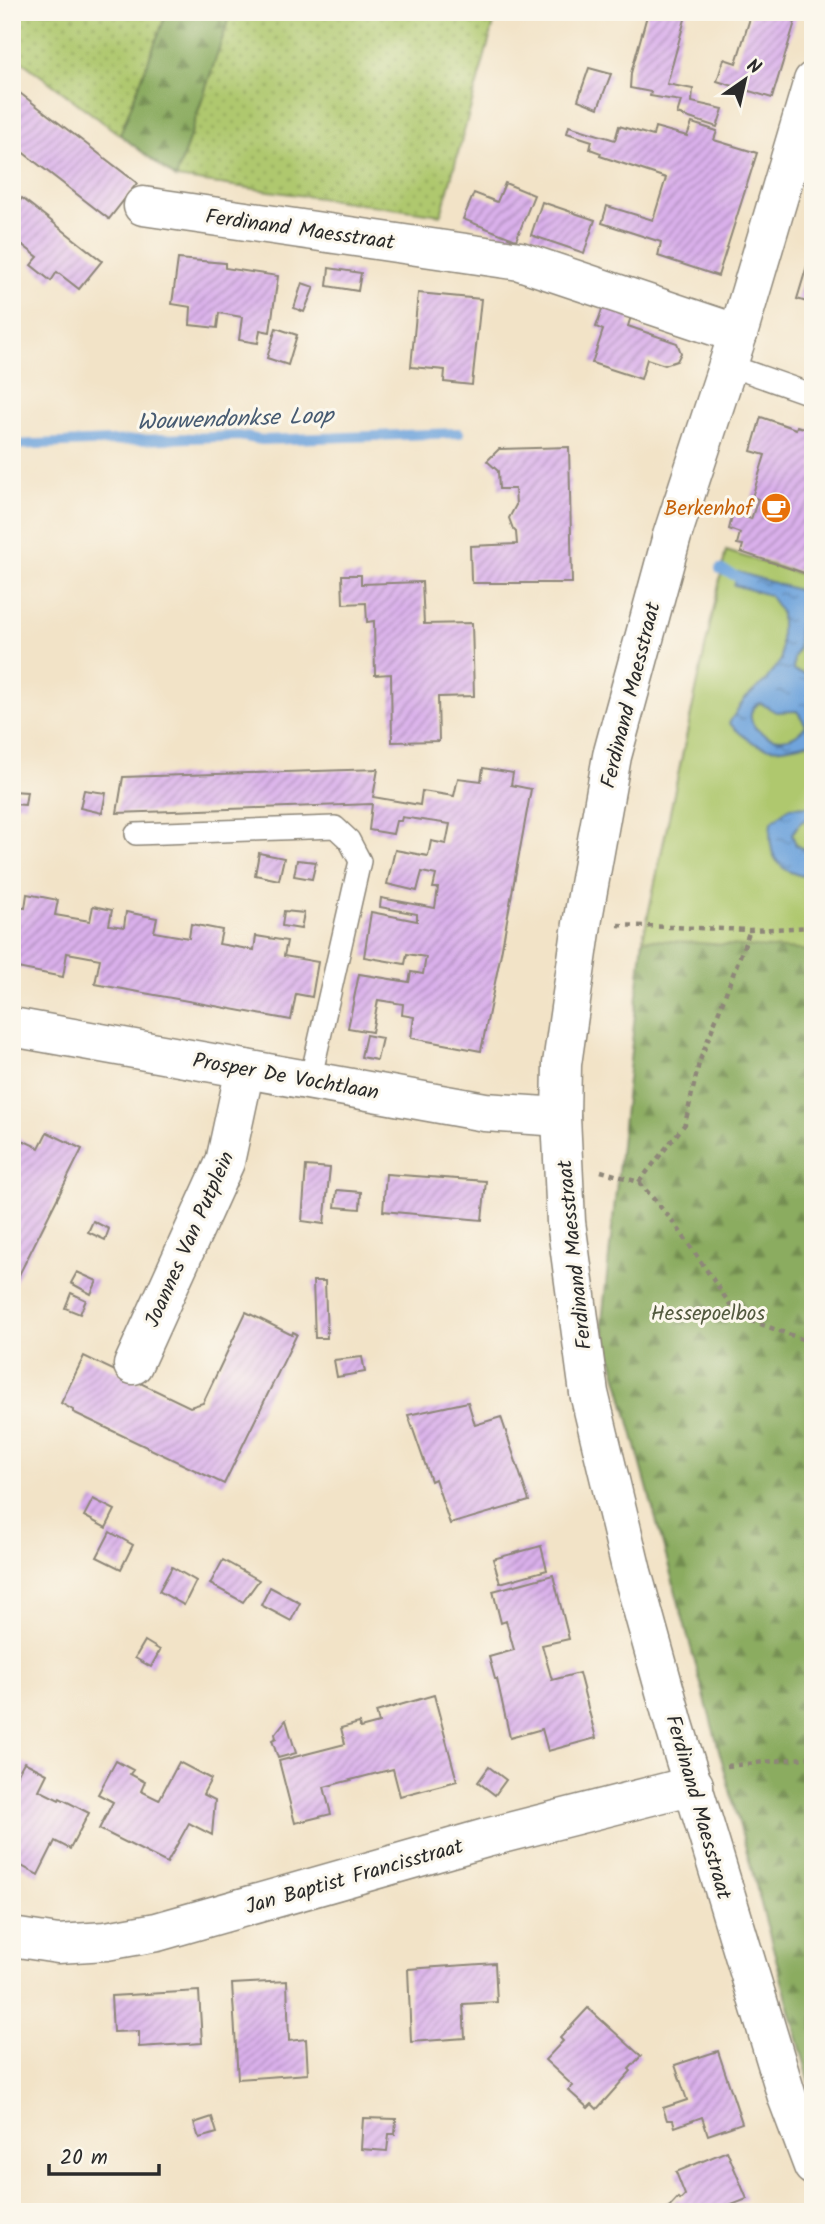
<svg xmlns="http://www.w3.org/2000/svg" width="825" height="2224" font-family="Kalam,sans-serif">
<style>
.grass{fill:url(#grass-dots);stroke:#6d7a4c;stroke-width:2}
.forest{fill:url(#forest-firs);stroke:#5b6c46;stroke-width:2}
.park{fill:#afc86e;stroke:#6d7a4c;stroke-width:2}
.water{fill:url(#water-ripples);stroke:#4e6884;stroke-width:2;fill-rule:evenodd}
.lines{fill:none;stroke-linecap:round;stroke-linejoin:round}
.stream{stroke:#70a4dc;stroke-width:10}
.building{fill:url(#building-hatch)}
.lane-casing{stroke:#8e8779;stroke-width:24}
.street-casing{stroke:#8e8779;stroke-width:41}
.secondary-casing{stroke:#8e8779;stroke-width:41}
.path{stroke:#8e8779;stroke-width:4.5;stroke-dasharray:5 5;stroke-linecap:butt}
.lane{stroke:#fff;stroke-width:21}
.street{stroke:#fff;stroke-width:38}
.secondary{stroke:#fff;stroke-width:38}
.labels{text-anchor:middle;stroke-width:6;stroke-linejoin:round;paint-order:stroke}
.street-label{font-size:21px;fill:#2b2b2b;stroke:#fbf7ec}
.food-label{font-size:21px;fill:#c56008;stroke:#fbf7ec;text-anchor:end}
.park-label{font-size:21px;fill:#535a3f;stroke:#fbf7ec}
.water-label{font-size:23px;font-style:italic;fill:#475b72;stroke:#fbf7ec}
</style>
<defs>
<pattern id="grass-dots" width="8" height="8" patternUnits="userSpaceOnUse" patternTransform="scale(1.75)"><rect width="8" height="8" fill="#afc86e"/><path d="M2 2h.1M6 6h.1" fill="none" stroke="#8fa35b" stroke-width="1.8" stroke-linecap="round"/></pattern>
<pattern id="forest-firs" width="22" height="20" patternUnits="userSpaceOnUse" patternTransform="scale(1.75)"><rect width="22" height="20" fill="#8bac61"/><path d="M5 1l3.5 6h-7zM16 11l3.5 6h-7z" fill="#728c50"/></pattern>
<pattern id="water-ripples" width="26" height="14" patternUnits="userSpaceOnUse" patternTransform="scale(1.75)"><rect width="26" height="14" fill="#70a4dc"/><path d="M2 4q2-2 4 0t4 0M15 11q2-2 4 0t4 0" fill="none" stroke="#5c86b3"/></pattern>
<pattern id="building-hatch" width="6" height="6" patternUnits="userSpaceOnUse" patternTransform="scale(1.75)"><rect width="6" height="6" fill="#dab0eb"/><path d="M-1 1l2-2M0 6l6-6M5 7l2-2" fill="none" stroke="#b18fbf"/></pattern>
</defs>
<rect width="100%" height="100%" fill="#fbf7ec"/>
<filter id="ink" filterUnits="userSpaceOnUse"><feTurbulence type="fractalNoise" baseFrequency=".0143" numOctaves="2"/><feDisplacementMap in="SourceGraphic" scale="14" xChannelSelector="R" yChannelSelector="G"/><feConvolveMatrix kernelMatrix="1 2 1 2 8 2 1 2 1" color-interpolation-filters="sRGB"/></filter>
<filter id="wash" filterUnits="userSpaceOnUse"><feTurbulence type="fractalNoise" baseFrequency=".00686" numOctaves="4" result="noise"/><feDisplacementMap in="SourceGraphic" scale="28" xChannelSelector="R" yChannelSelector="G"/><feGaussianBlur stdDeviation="1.57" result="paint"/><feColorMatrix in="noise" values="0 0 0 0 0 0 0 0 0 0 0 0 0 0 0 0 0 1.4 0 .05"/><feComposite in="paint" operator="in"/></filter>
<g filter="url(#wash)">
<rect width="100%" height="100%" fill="#f2e3c7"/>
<!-- grass -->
<g class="grass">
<polygon points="12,12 167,12 120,135 12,54"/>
<polygon points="231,12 497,12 441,215 176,178"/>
</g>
<!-- forest -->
<g class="forest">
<polygon points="167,12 231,12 176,178 120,135"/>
<polygon points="726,551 813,578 813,2094 602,1322 643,939"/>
</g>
<!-- park -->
<polygon class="park" points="726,551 813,578 813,951 643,939"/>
<!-- water -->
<g class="water">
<path d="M738,572L801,591L798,649L794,657L793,670L813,677V742C772,751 761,755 729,723L744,700L766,680L781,660V612L769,595L734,585ZM760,703L776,712L797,711L806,725C780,761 730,718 760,703Z"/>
<path d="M813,806V815L800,823L792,834L796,845L803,849L813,844V877C777,875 767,855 771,822L790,807Z"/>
</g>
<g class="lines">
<!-- stream -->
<g class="stream">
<polyline points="12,445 239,436 262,440 459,433"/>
<polyline points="720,569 749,582"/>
</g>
</g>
<g id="blocks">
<!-- building -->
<g class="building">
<polygon points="648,12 687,12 667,84 693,89 692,102 723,109 717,127 677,114 681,101 650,96 651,92 630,88 631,73"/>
<polygon points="752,12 798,12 772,98 717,81 724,59 736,63"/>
<polygon points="589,68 611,74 598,108 578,100"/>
<polygon points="12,87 137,183 109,219 12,144"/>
<polygon points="692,123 717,131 714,140 757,153 718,276 658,256 661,242 602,223 607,206 653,220 666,178 600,156 601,153 590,149 592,141 567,133 569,126 615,140 619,126 653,136 655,127 687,136"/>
<polygon points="505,183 534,195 516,240 463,219 474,193 497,202"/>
<polygon points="22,198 102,261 79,289 57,272 51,281 31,265 38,257 12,237 12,212"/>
<polygon points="542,202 595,220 584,253 531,235"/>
<polygon points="812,249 813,249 813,304 797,299"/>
<polygon points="178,259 225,263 225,268 278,276 270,332 260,330 258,343 239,340 242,317 219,313 217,328 190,325 191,307 172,304"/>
<polygon points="329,268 361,273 358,291 327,286"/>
<polygon points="302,283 314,287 304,312 294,308"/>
<polygon points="418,293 481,299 472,385 444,382 445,370 411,367"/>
<polygon points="606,298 634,307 628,326 677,343 681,353 677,361 665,365 647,359 641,379 592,363 603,330 596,327"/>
<polygon points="276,328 297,335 288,365 267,358"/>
<polygon points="761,417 796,429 797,426 813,431 813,576 741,552 743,545 737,544 740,533 729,529 733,513 751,519 758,499 752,497 765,455 751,451"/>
<polygon points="569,447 572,583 473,583 471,580 470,546 517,544 516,532 513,529 509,518 516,505 515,489 499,489 498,471 487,461 499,449"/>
<polygon points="342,575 361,575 361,584 422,582 424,624 472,623 474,696 438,697 439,741 392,742 391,674 375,675 374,621 367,622 366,603 343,604"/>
<polygon points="483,768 513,773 511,785 531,789 501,953 481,1051 411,1038 414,1017 402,1015 403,1004 378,1000 372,1032 348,1028 359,974 409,982 411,972 423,974 426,957 407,954 405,964 364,957 371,912 417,921 417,914 380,907 381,898 435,908 438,888 433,888 436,875 422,872 417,891 387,884 395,850 428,856 431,841 446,844 450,824 402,817 401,821 396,821 393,834 369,830 372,804 117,813 123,777 378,769 373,797 420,805 422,791 454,796 458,778 481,781"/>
<polygon points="84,790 106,793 102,813 80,808"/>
<polygon points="12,791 27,792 25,805 12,804"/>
<polygon points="259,853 284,858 279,880 255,875"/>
<polygon points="297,860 316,862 312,879 294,876"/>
<polygon points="27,894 58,900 55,915 90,921 93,906 112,910 109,925 124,927 126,912 157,918 154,932 189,938 191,924 222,930 219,944 254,950 256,936 287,941 284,956 318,962 312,997 296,994 291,1020 95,984 100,959 84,956 67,953 63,977 12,967 12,906 25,908"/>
<polygon points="284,911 304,913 301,929 282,926"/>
<polygon points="366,1035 382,1038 377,1060 361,1057"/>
<polygon points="47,1132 82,1149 12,1289 12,1145 16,1137 39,1148"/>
<polygon points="306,1166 330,1168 324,1224 302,1221"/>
<polygon points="386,1174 486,1181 482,1220 383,1211"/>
<polygon points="337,1190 361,1192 360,1209 335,1207"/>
<polygon points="93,1221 109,1229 105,1240 88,1232"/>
<polygon points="77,1272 97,1281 91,1294 71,1283"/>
<polygon points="313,1281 325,1281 327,1338 315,1338"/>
<polygon points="71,1293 86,1300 80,1314 65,1308"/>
<polygon points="246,1312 292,1335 293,1332 297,1334 224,1484 73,1412 73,1410 61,1403 84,1356 190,1407 203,1403"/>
<polygon points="362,1357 365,1372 337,1377 334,1360"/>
<polygon points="468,1402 475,1425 501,1417 529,1501 450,1524 435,1479 431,1481 408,1415"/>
<polygon points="93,1499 115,1510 106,1528 84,1516"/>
<polygon points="110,1532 133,1545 121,1569 97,1557"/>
<polygon points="541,1546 547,1570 500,1583 493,1559"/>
<polygon points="223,1560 259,1580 243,1602 210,1584"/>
<polygon points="172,1567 196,1581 184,1605 159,1591"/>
<polygon points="553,1575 569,1639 542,1645 552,1680 579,1673 596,1738 548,1751 542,1729 510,1738 497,1679 495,1679 489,1657 514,1650 506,1621 501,1623 493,1591"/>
<polygon points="270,1587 300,1603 291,1621 261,1605"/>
<polygon points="145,1641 160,1650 151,1667 135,1658"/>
<polygon points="434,1695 457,1781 400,1796 393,1769 324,1787 331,1814 295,1823 279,1761 345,1744 341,1728 359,1723 360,1728 379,1723 376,1712"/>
<polygon points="286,1720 296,1753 278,1758 272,1740 276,1738 275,1734"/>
<polygon points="116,1761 133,1770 130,1774 145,1782 141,1791 159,1800 179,1762 211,1779 203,1794 215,1800 212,1835 189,1823 167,1863 99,1829 113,1802 98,1794"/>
<polygon points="24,1762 47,1774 39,1790 59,1800 60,1798 89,1813 70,1849 55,1841 38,1875 12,1861 12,1775 16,1777"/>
<polygon points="489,1767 506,1780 495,1795 478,1782"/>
<polygon points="495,1963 497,2002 463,2004 465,2038 411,2042 408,1969"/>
<polygon points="287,1981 289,2041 306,2039 308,2074 238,2079 232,1984"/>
<polygon points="199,1991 202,2043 139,2047 139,2031 113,2032 111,1996"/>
<polygon points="588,2008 641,2056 629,2069 631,2071 597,2109 592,2104 588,2108 568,2090 573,2086 545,2060 563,2041 560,2038"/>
<polygon points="718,2051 742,2123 708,2135 702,2117 675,2127 673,2120 667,2120 663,2108 687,2100 675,2065"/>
<polygon points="212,2117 217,2133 199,2138 194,2123"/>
<polygon points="363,2118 396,2119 395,2134 389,2134 387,2151 361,2149"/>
<polygon points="727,2151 747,2199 714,2212 665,2212 678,2198 680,2200 685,2195 676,2172"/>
</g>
</g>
</g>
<g filter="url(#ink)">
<use href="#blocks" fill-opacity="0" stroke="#8e8779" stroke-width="2"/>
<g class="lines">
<!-- lane casing -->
<g class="lane-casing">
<g id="lane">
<polyline points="728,365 813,395"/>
<polyline points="136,834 335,827 349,840 360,861 310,1081"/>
</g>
</g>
<!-- street casing -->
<g class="street-casing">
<g id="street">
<polyline points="143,206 520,261 738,334"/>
<polyline points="12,1027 485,1112 561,1117"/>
<polyline points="133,1365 225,1162 245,1069"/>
<polyline points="12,1937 58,1944 106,1941 157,1932 486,1838 694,1785"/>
</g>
</g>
<!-- secondary casing -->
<g class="secondary-casing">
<polyline id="secondary" points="813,81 738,334 672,536 612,756 582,924 562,1064 561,1117 566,1222 589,1393 632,1572 674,1724 787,2097 813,2166"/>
</g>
<!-- path -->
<g class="path">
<polyline points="618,925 750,930 813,927"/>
<polyline points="601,1171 639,1182 675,1224 738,1316 813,1343"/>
<polyline points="639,1182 685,1124 699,1063 750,930"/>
<polyline points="727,1766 813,1757"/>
</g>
<!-- lane -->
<use href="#lane" class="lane"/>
<!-- street -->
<use href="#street" class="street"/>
<!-- secondary -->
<use href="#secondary" class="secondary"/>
</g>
</g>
<!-- icons -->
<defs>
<g id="cafe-disc" transform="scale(1.575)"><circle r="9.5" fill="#e8710a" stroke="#fbf7ec"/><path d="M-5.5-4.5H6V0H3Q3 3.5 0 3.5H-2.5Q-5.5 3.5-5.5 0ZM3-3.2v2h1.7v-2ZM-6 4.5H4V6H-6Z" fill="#fff"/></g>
</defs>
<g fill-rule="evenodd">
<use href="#cafe-disc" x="776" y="508"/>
</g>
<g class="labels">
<!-- street labels -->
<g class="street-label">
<text transform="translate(300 229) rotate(8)" y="7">Ferdinand Maesstraat</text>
<text transform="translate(630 695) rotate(-76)" y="7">Ferdinand Maesstraat</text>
<text transform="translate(286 1076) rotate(10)" y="7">Prosper De Vochtlaan</text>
<text transform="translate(189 1239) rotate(-66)" y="7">Joannes Van Putplein</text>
<text transform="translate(574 1255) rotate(-96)" y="7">Ferdinand Maesstraat</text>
<text transform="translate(699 1807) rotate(74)" y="7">Ferdinand Maesstraat</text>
<text transform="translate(354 1876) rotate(-16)" y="7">Jan Baptist Francisstraat</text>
</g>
<!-- food labels -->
<g class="food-label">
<text x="753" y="515">Berkenhof</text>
</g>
<!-- park labels -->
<g class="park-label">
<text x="708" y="1320">Hessepoelbos</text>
</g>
<!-- water labels -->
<g class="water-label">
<text transform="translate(235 418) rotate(-2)" y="8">Wouwendonkse Loop</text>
</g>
</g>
<!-- margin -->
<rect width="825" height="2224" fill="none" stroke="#fbf7ec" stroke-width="42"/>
<!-- north arrow -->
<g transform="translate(745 80) rotate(34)" stroke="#fbf7ec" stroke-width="5" paint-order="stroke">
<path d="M0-5L12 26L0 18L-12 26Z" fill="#2b2b2b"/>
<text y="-10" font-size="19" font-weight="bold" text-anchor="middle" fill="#2b2b2b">N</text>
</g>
<!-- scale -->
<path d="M49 2164v10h110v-10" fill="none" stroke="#2b2b2b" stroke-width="3.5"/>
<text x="60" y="2164" font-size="21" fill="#2b2b2b" stroke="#fbf7ec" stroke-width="5" paint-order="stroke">20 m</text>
</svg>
